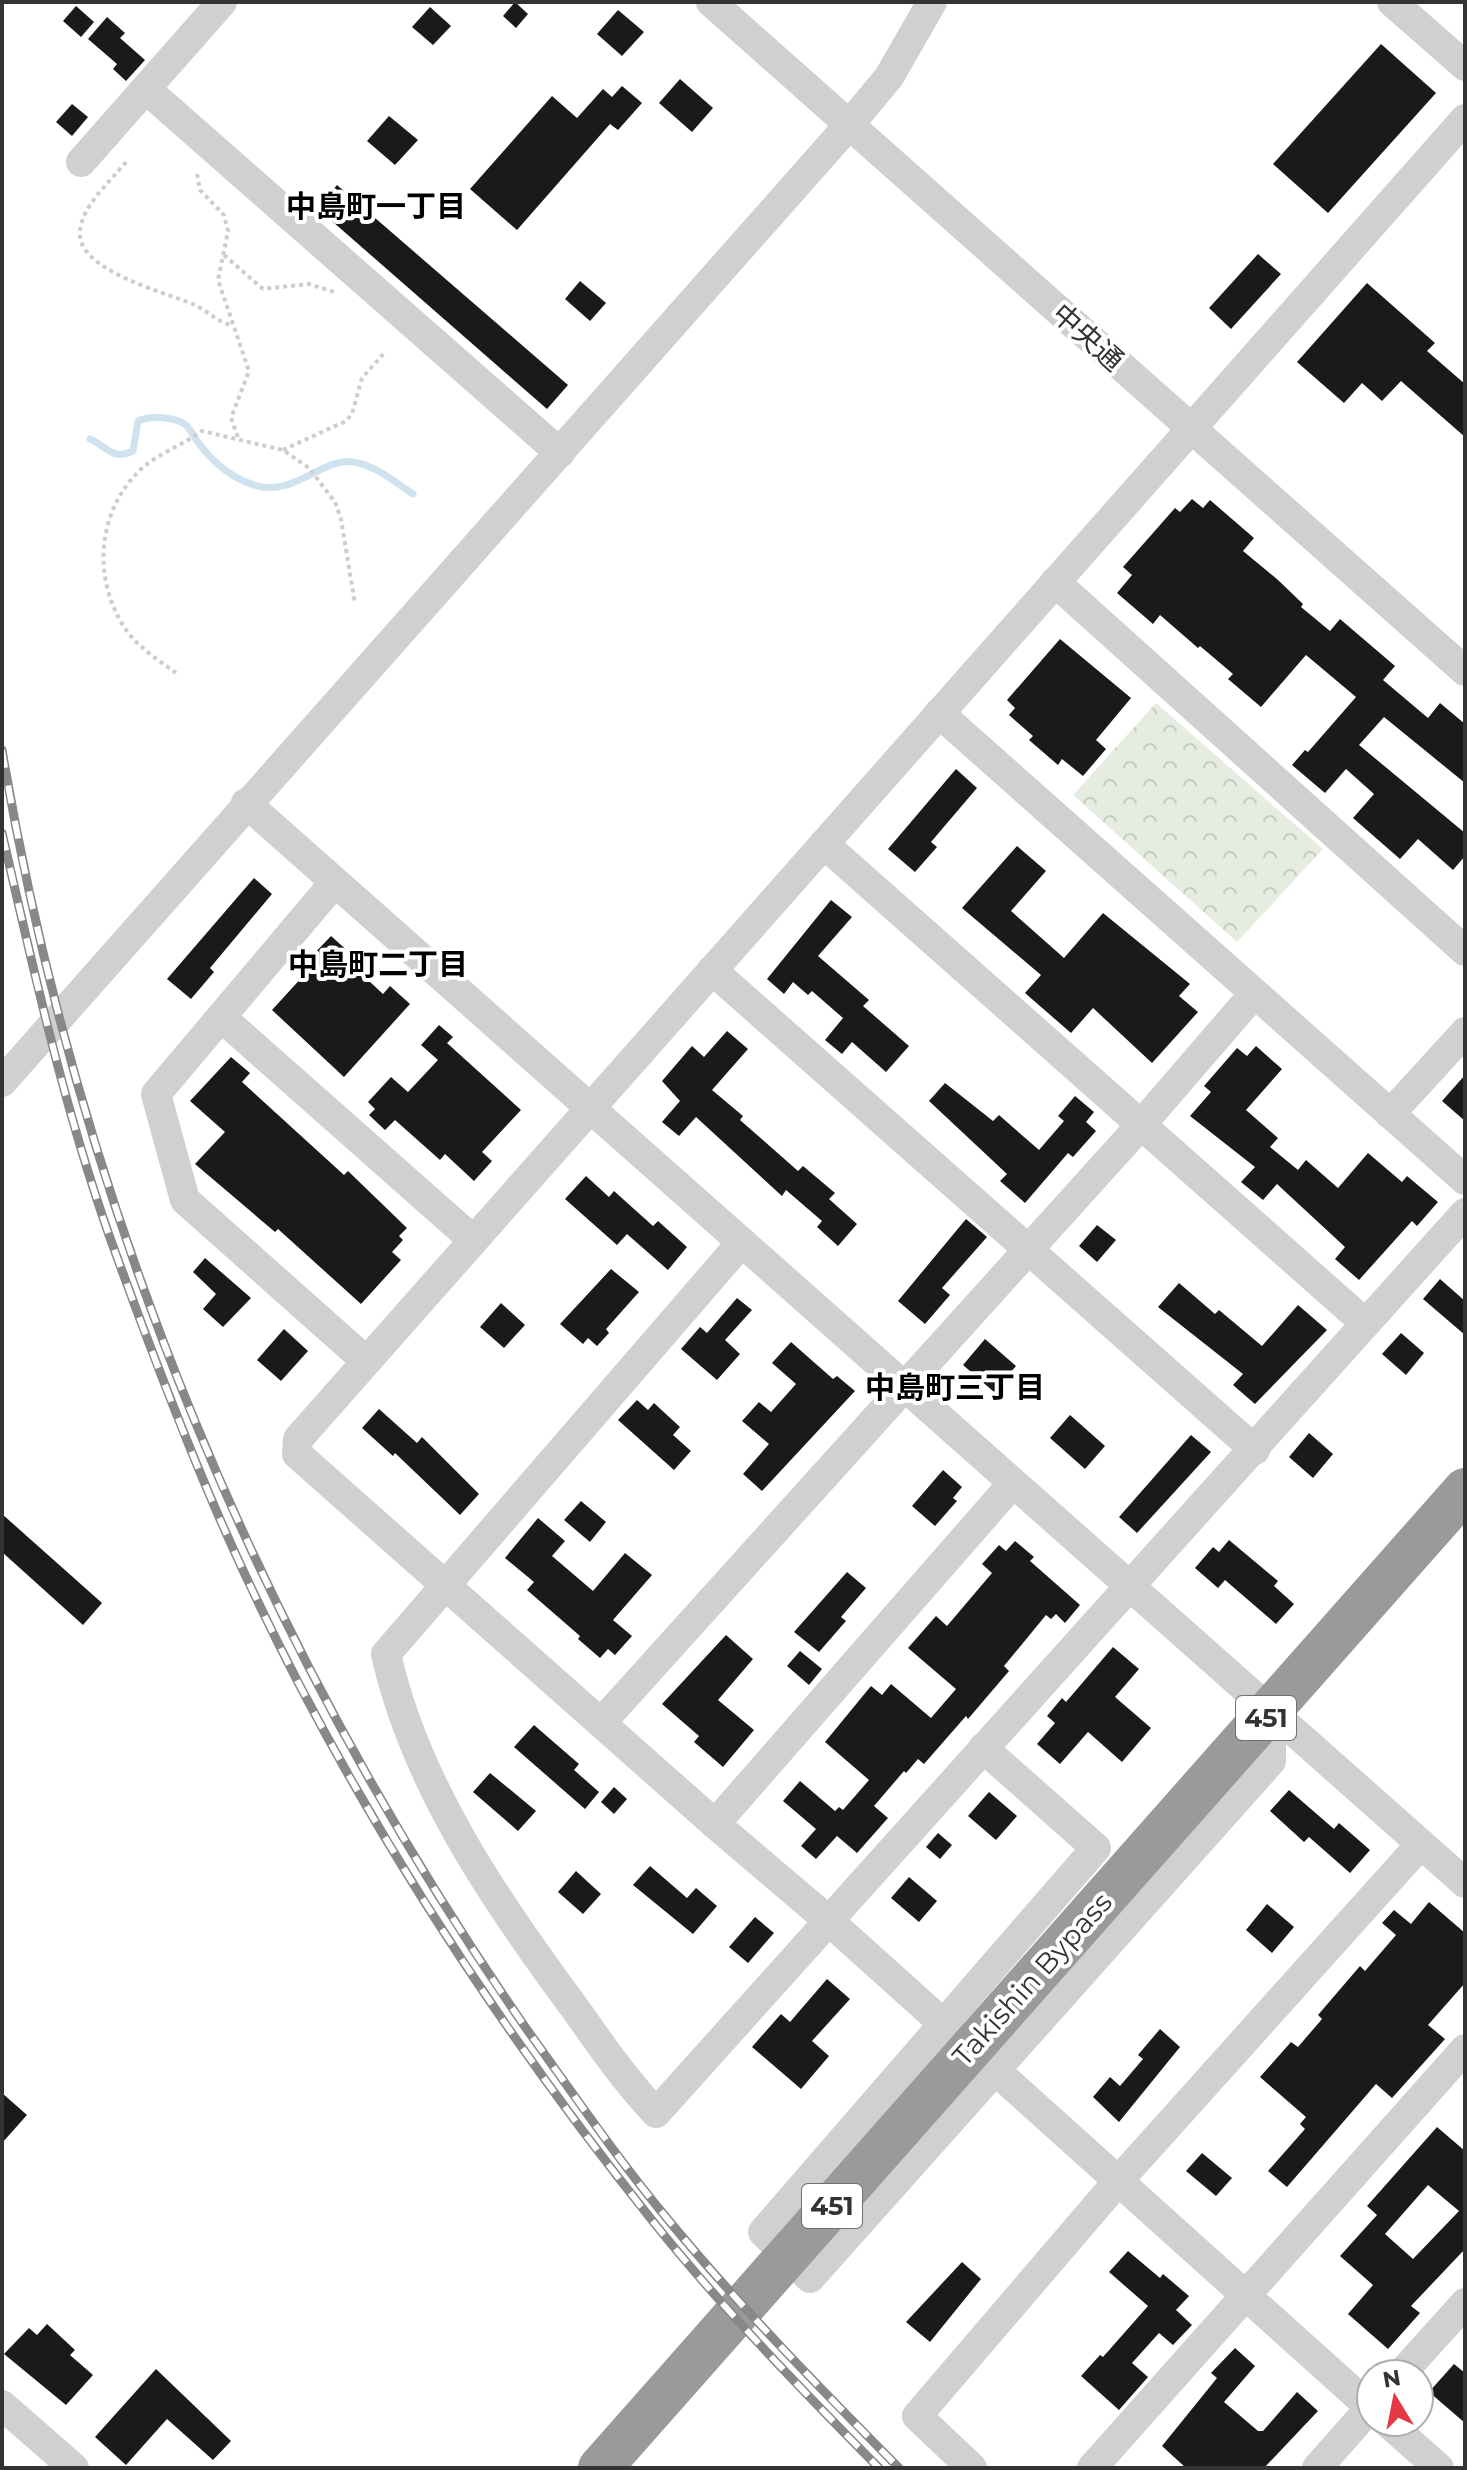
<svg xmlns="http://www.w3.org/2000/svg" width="1467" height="2470" font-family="Montserrat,'Noto Sans JP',sans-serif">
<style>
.park{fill:url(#park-crowns)}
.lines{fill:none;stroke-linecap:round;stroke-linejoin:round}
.stream{stroke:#cfe2ee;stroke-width:7}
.building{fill:#1a1a1a;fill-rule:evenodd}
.path{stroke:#cdcdcd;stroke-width:4;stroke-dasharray:4 4;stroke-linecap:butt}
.minor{stroke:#d0d0d0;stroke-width:30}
.highway{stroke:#9a9a9a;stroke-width:44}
.rail-casing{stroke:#888;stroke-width:9}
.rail{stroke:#fff;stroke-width:6;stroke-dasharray:18;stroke-linecap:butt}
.labels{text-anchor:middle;stroke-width:8;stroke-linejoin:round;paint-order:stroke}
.shield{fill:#fff;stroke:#707070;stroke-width:2}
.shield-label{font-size:26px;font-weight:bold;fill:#333}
.street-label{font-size:28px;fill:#333;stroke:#fff}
.neighbourhood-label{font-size:30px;font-weight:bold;fill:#000;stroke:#fff}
</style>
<defs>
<pattern id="park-crowns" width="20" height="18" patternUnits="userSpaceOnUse" patternTransform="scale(2)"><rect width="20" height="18" fill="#e6ecdf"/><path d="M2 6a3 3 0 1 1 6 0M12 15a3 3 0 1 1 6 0" fill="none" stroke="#c6cbc0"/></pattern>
</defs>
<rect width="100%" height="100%" fill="#fff"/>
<!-- park -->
<polygon class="park" points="1156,703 1323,849 1237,942 1073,795"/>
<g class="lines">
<!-- stream -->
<path class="stream" d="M90,439C108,447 112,461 133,451L138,421C150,416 174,416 186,425C191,430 195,439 200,445C214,463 232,478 254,485C294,498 322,457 353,462C375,465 395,482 413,494"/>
</g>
<!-- building -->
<g class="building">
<polygon points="515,2 528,14 516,28 503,16"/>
<polygon points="76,6 94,22 81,37 63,21"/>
<polygon points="430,7 451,26 433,45 412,27"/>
<polygon points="618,10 644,32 622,56 597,34"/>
<polygon points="107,17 125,33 120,38 145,60 126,81 113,69 117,64 88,39"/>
<polygon points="1381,44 1436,93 1328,213 1273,164"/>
<polygon points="680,79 713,108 692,132 659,103"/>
<polygon points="622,86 642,103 618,130 610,124 517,230 470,189 552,96 577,118 603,89 612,97"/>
<polygon points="72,104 88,117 72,136 56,122"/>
<polygon points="389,116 418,140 395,165 367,141"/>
<polygon points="337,185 568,385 547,409 317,208"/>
<polygon points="1258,254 1281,274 1231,329 1209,308"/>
<polygon points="580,281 606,303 590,321 565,299"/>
<polygon points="1367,283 1435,343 1427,351 1465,384 1465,437 1401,381 1382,401 1362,383 1344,403 1297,362"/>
<polygon points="1192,499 1203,508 1210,500 1254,538 1243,551 1278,580 1303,604 1301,607 1330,631 1340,619 1395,666 1383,680 1428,718 1440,703 1465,724 1465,783 1384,717 1359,745 1465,833 1465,856 1453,870 1418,839 1400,859 1353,818 1374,794 1346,769 1325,793 1292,765 1305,750 1308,752 1356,697 1306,655 1261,707 1228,679 1233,674 1200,646 1198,648 1160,615 1153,624 1117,593 1132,575 1123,567 1175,508 1180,512"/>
<polygon points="1060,639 1131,698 1096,740 1106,749 1083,776 1062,759 1058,765 1029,740 1033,736 1009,715 1015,708 1007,700"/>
<polygon points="956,769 977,788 931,842 937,847 915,872 888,849"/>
<polygon points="1017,846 1046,871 1011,911 1064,958 1103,913 1190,984 1179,996 1198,1012 1152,1063 1093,1008 1071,1033 1025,993 1041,975 962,908"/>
<polygon points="254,878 272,894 210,968 214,972 191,999 167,979"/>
<polygon points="831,900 852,917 818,956 869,1000 863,1006 909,1046 886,1072 852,1042 842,1054 825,1040 843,1018 812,991 808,995 793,982 784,994 767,979"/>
<polygon points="331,936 360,962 355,968 383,994 390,986 410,1004 344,1077 272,1010 315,963 310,958"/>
<polygon points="439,1025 453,1037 447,1043 521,1110 482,1152 492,1161 474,1181 445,1154 440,1160 395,1120 385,1130 369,1115 375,1109 368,1102 391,1077 408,1092 438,1060 421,1045"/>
<polygon points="727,1031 748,1049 712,1090 743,1116 740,1120 798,1171 803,1166 835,1193 829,1199 857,1224 838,1246 817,1227 822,1221 786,1190 782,1196 696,1117 679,1136 662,1122 680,1101 662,1081 692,1046 704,1057"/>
<polygon points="1256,1046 1282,1069 1246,1110 1278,1138 1270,1147 1298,1170 1306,1160 1338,1188 1368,1153 1402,1182 1407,1176 1438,1202 1417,1226 1412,1221 1359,1280 1335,1259 1345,1247 1277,1184 1263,1200 1241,1182 1255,1167 1190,1116 1211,1092 1204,1086 1237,1048 1247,1056"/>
<polygon points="231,1057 250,1073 242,1082 344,1175 348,1171 407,1228 399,1236 403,1240 392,1252 401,1260 361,1304 278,1229 275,1232 195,1164 225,1132 190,1101"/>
<polygon points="1465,1075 1465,1121 1442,1101"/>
<polygon points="945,1083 993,1121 999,1115 1039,1150 1064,1121 1058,1116 1075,1096 1094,1112 1086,1122 1096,1131 1073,1157 1068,1153 1025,1203 1000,1181 1007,1174 929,1101"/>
<polygon points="586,1176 609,1197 614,1191 653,1226 658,1221 687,1247 668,1270 627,1234 617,1245 565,1199"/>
<polygon points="966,1219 987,1237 942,1288 950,1295 925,1324 898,1301"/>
<polygon points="1097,1225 1116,1240 1097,1262 1079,1246"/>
<polygon points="205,1258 251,1298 223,1327 203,1309 216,1294 193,1272"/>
<polygon points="611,1269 639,1292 606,1329 609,1333 597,1346 588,1338 583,1344 560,1324"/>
<polygon points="1440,1279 1465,1301 1465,1335 1423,1299"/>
<polygon points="1179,1283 1215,1314 1219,1310 1262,1346 1298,1305 1327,1330 1255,1404 1233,1385 1243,1374 1158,1307"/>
<polygon points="737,1298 752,1310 725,1340 740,1354 717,1380 681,1349 700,1327 707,1333"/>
<polygon points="501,1303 525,1325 504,1348 480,1327"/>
<polygon points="284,1329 308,1351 281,1381 257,1360"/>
<polygon points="1401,1333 1424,1353 1406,1375 1382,1354"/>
<polygon points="985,1339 1016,1366 994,1392 963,1365"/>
<polygon points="791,1342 833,1379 837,1376 855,1391 762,1491 743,1474 769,1444 742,1421 759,1402 771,1412 796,1384 772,1363"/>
<polygon points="637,1400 648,1410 654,1403 680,1427 673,1435 691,1451 674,1470 618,1420"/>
<polygon points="379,1409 417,1443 422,1437 479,1494 460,1515 395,1453 393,1456 362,1428"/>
<polygon points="1070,1415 1105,1446 1085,1469 1050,1438"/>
<polygon points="1309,1433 1333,1454 1313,1478 1289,1457"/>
<polygon points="1191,1435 1211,1452 1137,1533 1119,1517"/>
<polygon points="943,1470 962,1487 953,1498 957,1501 935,1526 912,1506"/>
<polygon points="581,1501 606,1522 590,1542 564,1520"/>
<polygon points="2,1514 102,1603 83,1625 2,1552"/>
<polygon points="538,1518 565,1541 552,1556 593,1591 625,1553 652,1575 613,1620 632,1636 615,1655 608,1649 600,1658 578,1639 580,1636 527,1590 534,1582 505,1558"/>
<polygon points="1229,1540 1278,1581 1274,1586 1294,1604 1276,1624 1225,1580 1218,1588 1195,1568 1213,1547 1219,1552"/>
<polygon points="1015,1541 1034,1557 1030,1561 1080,1605 1065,1623 1056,1614 1051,1619 1046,1615 1004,1666 1009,1671 968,1719 966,1716 924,1764 918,1759 906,1773 904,1771 874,1806 888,1818 857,1853 837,1836 816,1859 801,1846 816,1829 783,1801 800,1781 835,1811 839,1807 843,1810 869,1780 825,1742 871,1686 882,1695 891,1684 931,1718 956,1689 908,1648 936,1616 947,1626 992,1573 982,1564 999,1545 1006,1551"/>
<polygon points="847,1572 866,1588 841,1617 846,1621 819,1652 794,1632"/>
<polygon points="726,1635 753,1659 718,1700 754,1730 723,1767 694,1742 699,1736 662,1704"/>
<polygon points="1113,1647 1139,1669 1115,1697 1151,1728 1122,1762 1088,1732 1060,1764 1037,1744 1055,1723 1047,1716 1062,1698 1066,1702"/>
<polygon points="800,1651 822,1669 809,1685 787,1666"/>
<polygon points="534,1725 579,1764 574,1770 599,1792 585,1809 514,1747"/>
<polygon points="490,1773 536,1811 518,1831 473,1792"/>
<polygon points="614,1787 627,1799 614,1814 601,1802"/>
<polygon points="1289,1790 1334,1829 1339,1823 1370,1850 1350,1873 1309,1837 1304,1842 1270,1811"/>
<polygon points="989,1792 1017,1816 996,1840 968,1816"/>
<polygon points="938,1833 952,1845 940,1859 926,1847"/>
<polygon points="650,1866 687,1898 696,1888 717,1906 693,1934 633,1885"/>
<polygon points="576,1871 601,1894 583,1914 558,1892"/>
<polygon points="909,1877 937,1901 919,1922 891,1898"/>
<polygon points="1429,1902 1465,1933 1465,1983 1428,2025 1445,2039 1392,2098 1376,2084 1287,2187 1268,2171 1305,2129 1300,2124 1306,2117 1260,2077 1291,2042 1298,2047 1322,2019 1318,2015 1360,1966 1365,1971 1396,1935 1382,1923 1394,1910 1411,1924"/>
<polygon points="1267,1904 1294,1927 1272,1953 1246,1930"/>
<polygon points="755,1917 774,1933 748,1963 729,1947"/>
<polygon points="827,1979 850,1999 812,2041 829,2056 801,2089 752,2047 781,2014 790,2022"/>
<polygon points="1160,2029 1180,2047 1119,2122 1093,2097 1110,2077 1120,2086 1143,2059 1138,2055"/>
<polygon points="2,2093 27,2115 2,2143"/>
<path d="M1437,2127L1465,2151V2249L1411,2306L1420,2313L1388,2349L1348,2314L1373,2285L1340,2256L1377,2215L1367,2206ZM1428,2185L1459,2211L1413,2259L1385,2234Z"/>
<polygon points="1202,2153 1232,2178 1216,2196 1186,2171"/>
<polygon points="1128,2251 1160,2278 1163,2274 1189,2296 1176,2310 1192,2325 1173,2345 1159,2333 1132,2363 1148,2377 1119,2410 1081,2376 1100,2355 1103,2357 1148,2306 1109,2272"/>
<polygon points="962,2262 981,2279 930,2342 906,2322"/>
<polygon points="47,2324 75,2350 70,2355 93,2375 66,2405 4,2354 29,2328 37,2335"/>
<polygon points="1235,2348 1255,2366 1224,2402 1258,2431 1263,2431 1297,2392 1318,2411 1264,2468 1186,2468 1162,2446 1217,2378 1211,2373"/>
<polygon points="1454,2364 1465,2373 1465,2423 1429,2392"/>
<polygon points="156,2369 231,2441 213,2460 167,2419 126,2465 95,2437"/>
</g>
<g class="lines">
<!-- path -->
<g class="path">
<path d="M126,162C110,182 79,208 80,235C81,271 166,293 193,304C206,310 216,321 231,325"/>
<polyline points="197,174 200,190 224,215 228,231 218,280 249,371 231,418 239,440"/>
<polyline points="224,255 263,289 309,284 334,292"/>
<polyline points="283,450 346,421 352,414 362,378 386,351"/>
<path d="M176,673C160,661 142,650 129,634C92,584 95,514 140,470C157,454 183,445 202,431L283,450L309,468L335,502L341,519L355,604"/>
</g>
<!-- minor -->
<g class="minor">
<polyline points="711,2 1465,671"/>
<polyline points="1392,2 1465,66"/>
<polyline points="147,90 560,453"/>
<polyline points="81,162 222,2"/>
<polyline points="1055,582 1465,951"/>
<polyline points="939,713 1465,1180"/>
<polyline points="246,803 1465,1883"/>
<polyline points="824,844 1365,1323"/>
<polyline points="334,883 156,1094 185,1200 365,1360"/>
<polyline points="712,970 1255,1450"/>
<polyline points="221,1017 472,1239"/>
<polyline points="2,1082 849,125 889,77 932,2"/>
<polyline points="1390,1114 1465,1032"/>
<path d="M742,1242L386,1654C415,1784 496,1902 574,2007C600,2044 625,2080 656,2113L1465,1213"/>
<polyline points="601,1723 1140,1126 1253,995"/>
<polyline points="983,1748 1096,1848 763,2232 810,2278 1271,1761 1271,1713"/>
<polyline points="715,1824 1013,1483"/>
<polyline points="1401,2374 1465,2303"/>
<polyline points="2,2405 74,2468"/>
<polyline points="1371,2408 829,1921 715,1824 297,1454 298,1439 1465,119"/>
<polyline points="1387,2422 1439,2468"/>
<polyline points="972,2468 917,2416 1119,2180 1421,1844"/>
<polyline points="1092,2468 1465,2049"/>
<polyline points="1317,2468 1371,2407"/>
</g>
<!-- highway -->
<polyline class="highway" points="600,2468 1465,1490"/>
<!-- rail casing -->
<g class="rail-casing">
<g id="rail">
<path d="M2,750C79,1209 262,1649 528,2031C574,2095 619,2161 670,2222C741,2308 820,2388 899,2468"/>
<path d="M2,833C33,967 63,1104 109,1235C143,1329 179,1425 219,1517C330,1771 483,2009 655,2224C724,2310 802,2390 879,2468"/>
</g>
</g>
<!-- rail -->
<use href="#rail" class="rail"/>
</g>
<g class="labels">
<!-- shield labels -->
<g class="shield">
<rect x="1236" y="1696" width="60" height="44" rx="6"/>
<rect x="802" y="2184" width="60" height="44" rx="6"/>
</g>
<g class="shield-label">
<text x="1266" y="1727">451</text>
<text x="832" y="2215">451</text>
</g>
<!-- street labels -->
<g class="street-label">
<text transform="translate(1088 337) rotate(42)" y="10">中央通</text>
<text transform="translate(1032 1979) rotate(-48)" y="10">Takishin Bypass</text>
</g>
<!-- neighbourhood labels -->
<g class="neighbourhood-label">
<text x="376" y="217">中島町一丁目</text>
<text x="378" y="975">中島町二丁目</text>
<text x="955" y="1398">中島町三丁目</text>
</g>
</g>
<!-- border -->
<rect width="1467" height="2470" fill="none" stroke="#333333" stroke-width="8"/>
<!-- north arrow -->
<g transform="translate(1395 2398) rotate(350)"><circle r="38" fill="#ffffff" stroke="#adadad" stroke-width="2"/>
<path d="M0-6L14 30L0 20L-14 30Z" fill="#e63946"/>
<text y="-12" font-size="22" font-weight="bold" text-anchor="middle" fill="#333333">N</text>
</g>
</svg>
